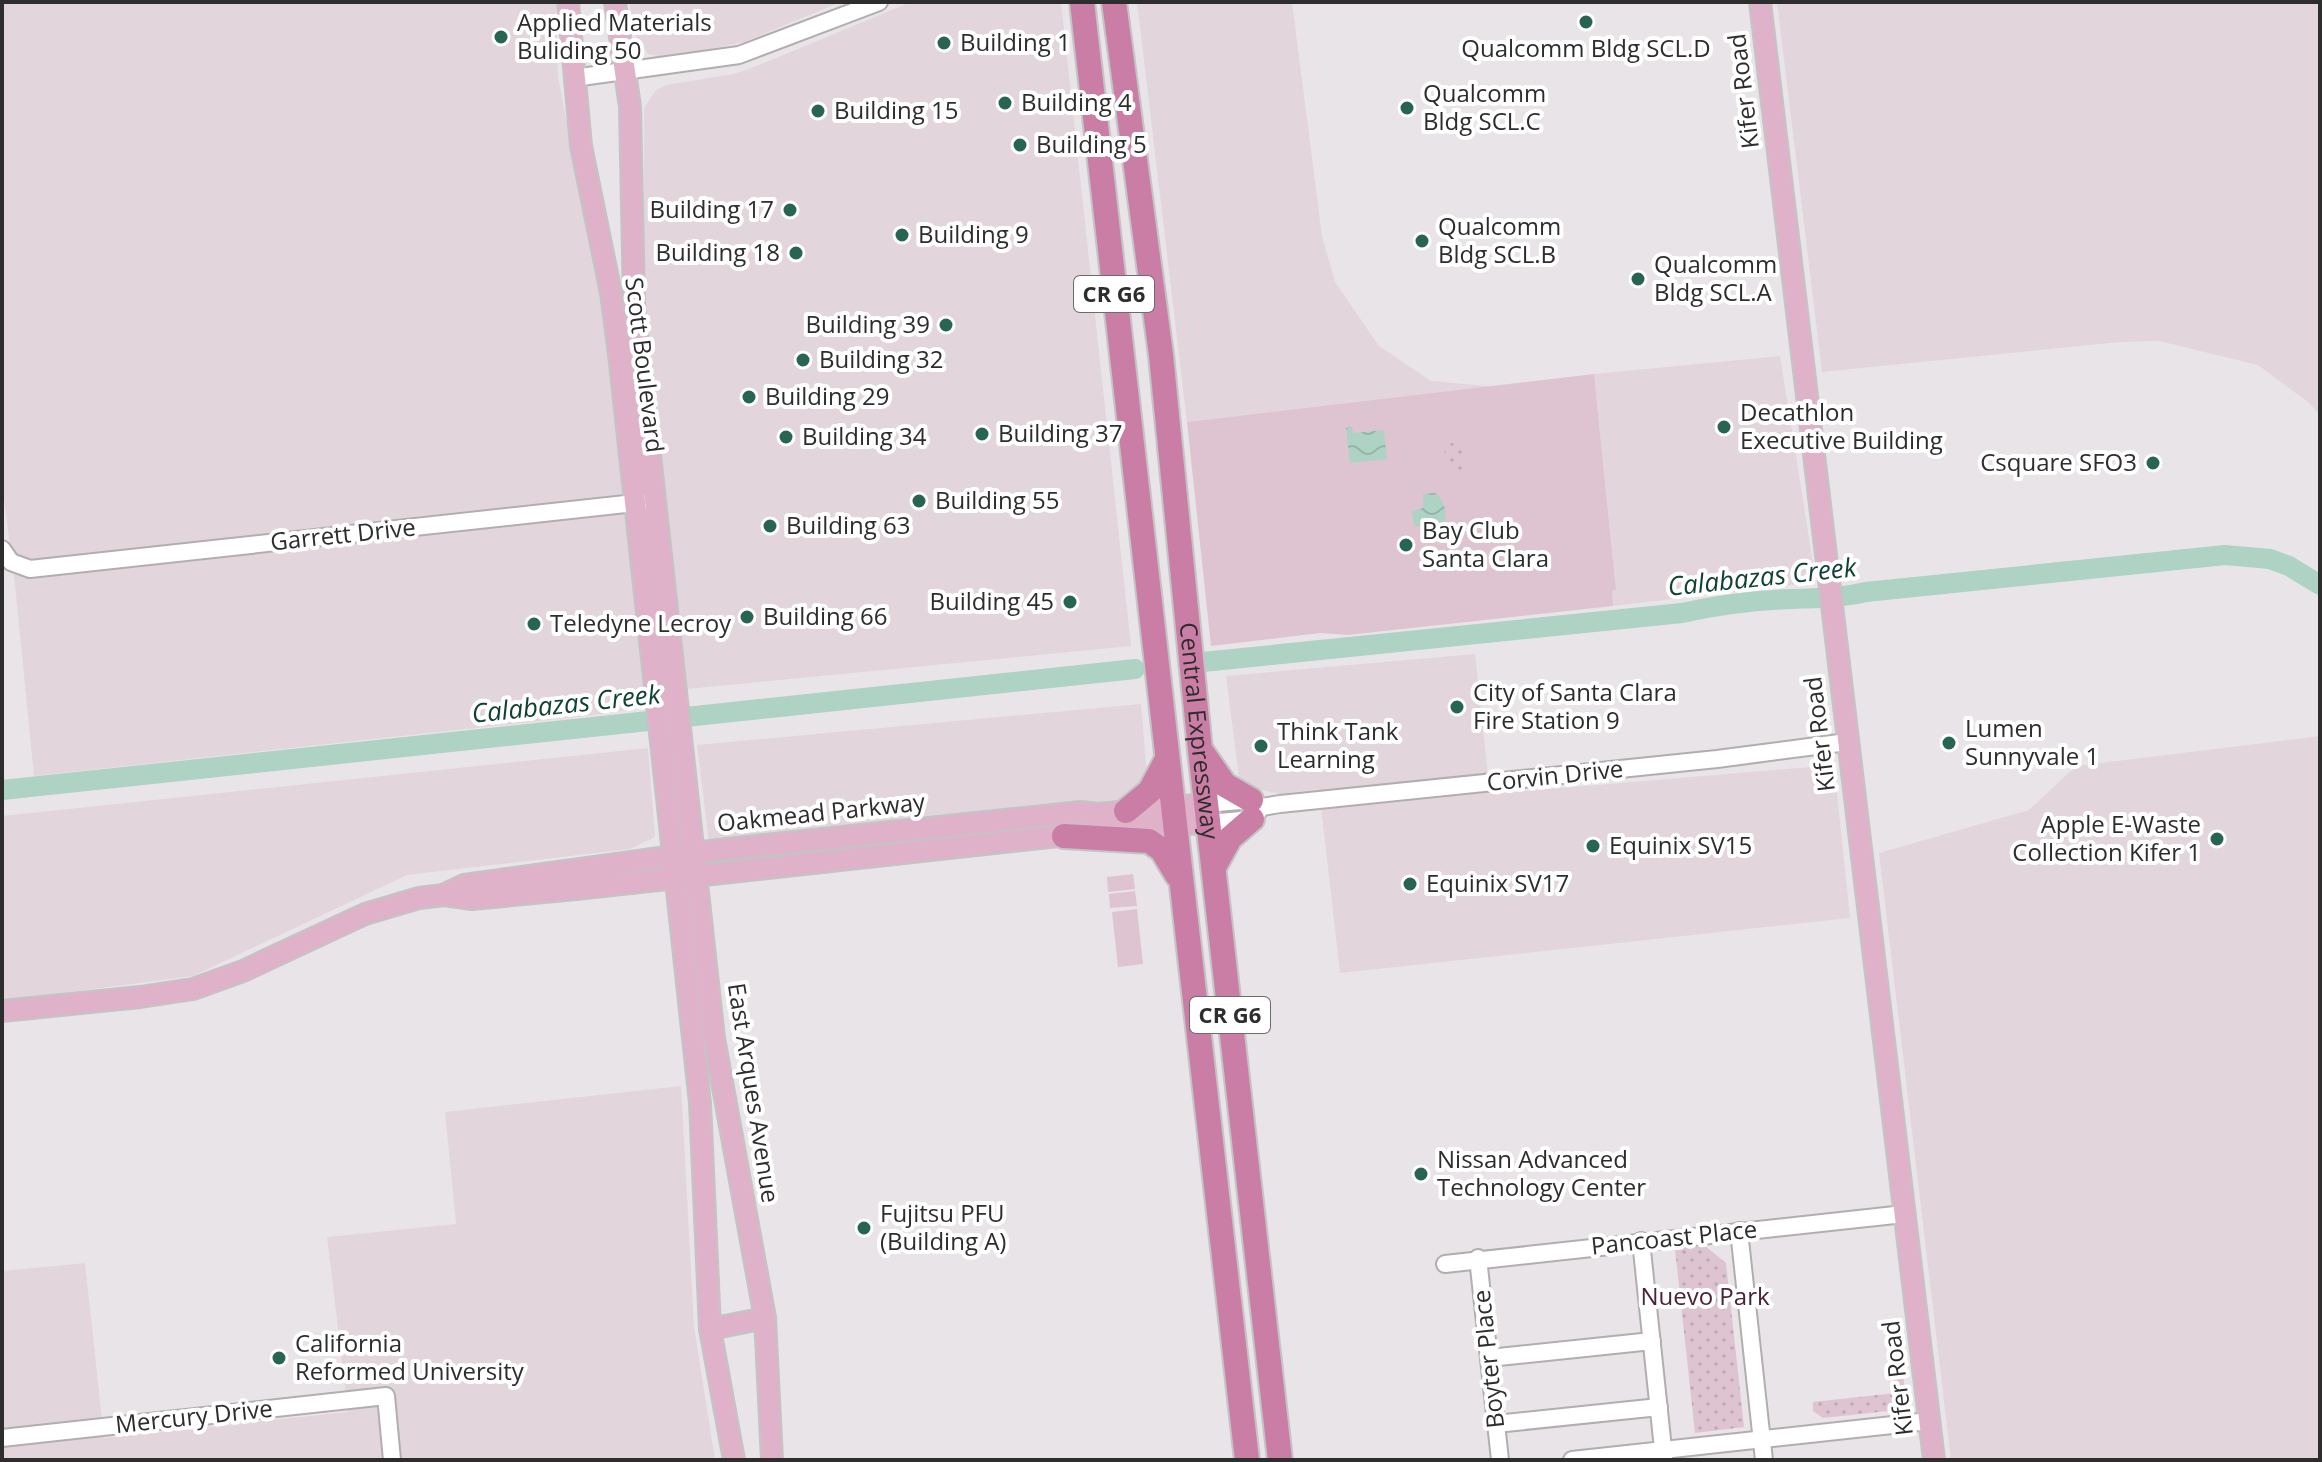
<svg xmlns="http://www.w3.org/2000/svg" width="2322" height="1462" font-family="'Open Sans',sans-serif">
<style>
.built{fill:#e2d6dc}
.grass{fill:#dec4d0}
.park{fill:url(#park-dots)}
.water{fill:url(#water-waves)}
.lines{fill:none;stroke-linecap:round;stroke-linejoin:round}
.river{stroke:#aed2c4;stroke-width:20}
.minor-casing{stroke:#b2aeb0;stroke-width:20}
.major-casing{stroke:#c4c4c4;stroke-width:24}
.highway-casing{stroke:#c4c4c4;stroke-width:28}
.minor{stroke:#fff;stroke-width:16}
.major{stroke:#dfb2ca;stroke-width:20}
.highway{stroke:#ca7ea6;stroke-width:24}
.poi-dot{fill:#276552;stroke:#fff;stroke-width:3}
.labels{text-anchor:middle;stroke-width:8;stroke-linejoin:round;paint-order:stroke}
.shield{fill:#fff;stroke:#6d6c6c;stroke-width:2}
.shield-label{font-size:22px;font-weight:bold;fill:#2e2d2d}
.poi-label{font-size:24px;fill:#2e2d2d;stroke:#fff;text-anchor:start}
.street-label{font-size:24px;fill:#2e2d2d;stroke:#fff}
.park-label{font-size:24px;fill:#4b2139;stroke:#fff}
.water-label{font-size:26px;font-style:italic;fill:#0f4133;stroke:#fff}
</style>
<defs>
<pattern id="park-dots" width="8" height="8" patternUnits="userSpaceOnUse" patternTransform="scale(2)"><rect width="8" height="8" fill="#dec4d0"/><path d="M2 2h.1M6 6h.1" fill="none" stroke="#bfa9b3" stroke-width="1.8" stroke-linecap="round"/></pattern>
<pattern id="water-waves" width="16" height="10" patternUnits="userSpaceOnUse" patternTransform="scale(2)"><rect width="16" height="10" fill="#aed2c4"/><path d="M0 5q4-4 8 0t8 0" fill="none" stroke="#96b5a9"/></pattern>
</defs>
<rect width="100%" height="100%" fill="#e9e4e7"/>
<!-- built -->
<g class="built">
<polygon points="2,2 556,2 558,77 606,327 648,707 585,716 34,776 15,585 2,483"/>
<polygon points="629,2 841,2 744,42 668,58 648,54 636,37"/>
<polygon points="911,2 1061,2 1131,646 687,689 644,300 644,108 655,91 666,85 734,74 754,67"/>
<polygon points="1137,2 1292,2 1322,236 1335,282 1379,346 1431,381 1498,387 1187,422"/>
<polygon points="1777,2 2320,2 2320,415 2308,402 2258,365 2159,341 2120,342 1822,372"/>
<polygon points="1780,356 1816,582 1613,606 1612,591 1616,590 1594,374"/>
<polygon points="1475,654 1490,794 1834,765 1850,918 1340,973 1319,789 1280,794 1240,785 1226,676"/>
<polygon points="1141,704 1149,799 709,843 697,745"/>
<polygon points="2320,736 2320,1460 1951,1460 1879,853 2029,810 2076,766"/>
<polygon points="648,748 655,837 630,849 407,875 193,976 2,1001 2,816"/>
<polygon points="681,1086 694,1327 715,1460 2,1460 2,1271 85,1263 104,1438 348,1412 327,1237 456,1224 445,1112"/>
</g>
<!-- grass -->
<g class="grass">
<polygon points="1594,374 1616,590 1612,591 1613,606 1348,635 1320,633 1211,646 1187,422"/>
<polygon points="1133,874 1135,889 1108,892 1107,877"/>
<polygon points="1135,891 1137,906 1110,908 1109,894"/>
<polygon points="1137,909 1143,964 1118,967 1112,912"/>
</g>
<!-- park -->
<g class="park">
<polygon points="1464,442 1467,470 1447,472 1444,444"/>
<polygon points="1705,1246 1726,1263 1744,1427 1695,1433 1675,1249"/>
<polygon points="1898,1330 1907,1409 1823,1418 1813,1411 1813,1402 1895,1393 1889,1331"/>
</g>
<!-- water -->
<g class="water">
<polygon points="1352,427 1353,433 1384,430 1387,459 1350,463 1346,428"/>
<path d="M1436,493C1448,505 1448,520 1440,534L1427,535L1424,526L1414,525L1412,511L1423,508V494Z"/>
</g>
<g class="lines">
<!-- river -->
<g class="river">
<path d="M1203,662L1682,613C1718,605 1756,600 1793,599C1818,598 1841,598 1866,592L2225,555L2270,559L2289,566L2320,585"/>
<polyline points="2,790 1135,669"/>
</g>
<!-- minor casing -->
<g class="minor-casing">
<g id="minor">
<polyline points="574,78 739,55 879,2"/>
<polyline points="2,549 11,562 30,569 644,502"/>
<polyline points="1206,804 1251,800"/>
<polyline points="1209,823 1252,819 1262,807 1280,804 1717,759 1847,742"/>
<polyline points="1739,1231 1764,1460"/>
<polyline points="1641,1241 1664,1458"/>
<polyline points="1478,1258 1500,1460"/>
<polyline points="1445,1264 1904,1214"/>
<polyline points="1489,1358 1652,1341"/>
<polyline points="1496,1424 1659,1407"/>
<polyline points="2,1438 386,1396 392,1460"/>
<polyline points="1572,1460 1929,1421"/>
</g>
</g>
<!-- major casing -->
<g class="major-casing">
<g id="major">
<polyline points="568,2 581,146 611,293 619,354 700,1103 710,1329 734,1460"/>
<polyline points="615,2 630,107 634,305 651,464 714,1038 765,1318 772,1460"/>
<polyline points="1760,2 1934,1460"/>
<polyline points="445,894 464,885 718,850 1081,812 1097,814 1206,804"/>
<polyline points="2,1011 140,997 193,989 243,971 365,914 419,898 444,895 472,899 576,889 1159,825 1209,823"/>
<polyline points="710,1329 765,1318"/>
</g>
</g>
<!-- highway casing -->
<g class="highway-casing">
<g id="highway">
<polyline points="1082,2 1247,1460"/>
<path id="s1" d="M1114,2L1161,355L1200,750L1280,1460"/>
<polyline points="1202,752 1225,785 1251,800"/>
<polyline points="1126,811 1150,791 1167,759"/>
<polyline points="1064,836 1149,841 1162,850 1177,875"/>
<polyline points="1214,867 1230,838 1252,819"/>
</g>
</g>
<!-- minor -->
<use href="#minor" class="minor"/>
<!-- major -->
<use href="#major" class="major"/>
<!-- highway -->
<use href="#highway" class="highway"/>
</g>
<!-- markers -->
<g class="poi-dot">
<circle cx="1586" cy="22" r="8"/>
<circle cx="501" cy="37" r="8"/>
<circle cx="944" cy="43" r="8"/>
<circle cx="1005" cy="103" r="8"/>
<circle cx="1407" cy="108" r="8"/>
<circle cx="818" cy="111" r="8"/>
<circle cx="1020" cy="145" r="8"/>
<circle cx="790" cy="210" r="8"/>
<circle cx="902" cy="235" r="8"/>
<circle cx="1422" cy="241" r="8"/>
<circle cx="796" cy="253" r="8"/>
<circle cx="1638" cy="279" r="8"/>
<circle cx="946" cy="325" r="8"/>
<circle cx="803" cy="360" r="8"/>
<circle cx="749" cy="397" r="8"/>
<circle cx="1724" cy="427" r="8"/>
<circle cx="982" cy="434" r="8"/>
<circle cx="786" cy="437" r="8"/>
<circle cx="2153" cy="463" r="8"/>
<circle cx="919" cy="501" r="8"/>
<circle cx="770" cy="526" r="8"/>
<circle cx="1406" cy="545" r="8"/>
<circle cx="1070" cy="602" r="8"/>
<circle cx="747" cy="617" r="8"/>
<circle cx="534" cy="624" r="8"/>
<circle cx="1457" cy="707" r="8"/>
<circle cx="1949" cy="743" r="8"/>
<circle cx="1261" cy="746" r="8"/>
<circle cx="2217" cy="839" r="8"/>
<circle cx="1593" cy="846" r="8"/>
<circle cx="1410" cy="884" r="8"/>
<circle cx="1421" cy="1174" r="8"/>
<circle cx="864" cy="1228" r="8"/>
<circle cx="279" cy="1358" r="8"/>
</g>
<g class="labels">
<!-- shield labels -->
<g class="shield">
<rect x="1074" y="276" width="80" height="36" rx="6"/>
<rect x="1190" y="997" width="80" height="36" rx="6"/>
</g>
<g class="shield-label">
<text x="1114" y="302">CR G6</text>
<text x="1230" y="1023">CR G6</text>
</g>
<!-- poi labels -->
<g class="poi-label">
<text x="517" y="31">Applied Materials<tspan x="517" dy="28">Buliding 50</tspan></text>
<text x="960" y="51">Building 1</text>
<text x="1586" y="57" text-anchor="middle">Qualcomm Bldg SCL.D</text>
<text x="1423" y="102">Qualcomm<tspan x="1423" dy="28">Bldg SCL.C</tspan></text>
<text x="1021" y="111">Building 4</text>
<text x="834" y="119">Building 15</text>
<text x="1036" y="153">Building 5</text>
<text x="774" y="218" text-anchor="end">Building 17</text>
<text x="1438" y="235">Qualcomm<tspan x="1438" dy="28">Bldg SCL.B</tspan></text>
<text x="918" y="243">Building 9</text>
<text x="780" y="261" text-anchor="end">Building 18</text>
<text x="1654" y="273">Qualcomm<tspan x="1654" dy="28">Bldg SCL.A</tspan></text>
<text x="930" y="333" text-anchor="end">Building 39</text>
<text x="819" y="368">Building 32</text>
<text x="765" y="405">Building 29</text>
<text x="1740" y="421">Decathlon<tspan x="1740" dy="28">Executive Building</tspan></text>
<text x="998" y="442">Building 37</text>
<text x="802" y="445">Building 34</text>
<text x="2137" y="471" text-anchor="end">Csquare SFO3</text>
<text x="935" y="509">Building 55</text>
<text x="786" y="534">Building 63</text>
<text x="1422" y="539">Bay Club<tspan x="1422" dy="28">Santa Clara</tspan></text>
<text x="1054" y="610" text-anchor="end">Building 45</text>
<text x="763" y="625">Building 66</text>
<text x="550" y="632">Teledyne Lecroy</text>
<text x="1473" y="701">City of Santa Clara<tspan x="1473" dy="28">Fire Station 9</tspan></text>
<text x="1965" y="737">Lumen<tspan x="1965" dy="28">Sunnyvale 1</tspan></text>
<text x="1277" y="740">Think Tank<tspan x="1277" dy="28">Learning</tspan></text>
<text x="2201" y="833" text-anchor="end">Apple E-Waste<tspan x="2201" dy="28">Collection Kifer 1</tspan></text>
<text x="1609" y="854">Equinix SV15</text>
<text x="1426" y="892">Equinix SV17</text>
<text x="1437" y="1168">Nissan Advanced<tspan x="1437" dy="28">Technology Center</tspan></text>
<text x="880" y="1222">Fujitsu PFU<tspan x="880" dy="28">(Building A)</tspan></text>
<text x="295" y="1352">California<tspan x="295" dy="28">Reformed University</tspan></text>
</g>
<!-- street labels -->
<g class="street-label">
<text transform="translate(1744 91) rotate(-97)" y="8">Kifer Road</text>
<text transform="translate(644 365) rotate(83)" y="8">Scott Boulevard</text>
<text transform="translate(343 535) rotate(-6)" y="8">Garrett Drive</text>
<text dy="8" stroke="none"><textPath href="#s1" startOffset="734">Central Expressway</textPath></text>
<text transform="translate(1820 734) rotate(-97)" y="8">Kifer Road</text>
<text transform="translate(1555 776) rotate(-6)" y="8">Corvin Drive</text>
<text transform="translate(821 813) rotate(-6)" y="8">Oakmead Parkway</text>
<text transform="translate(753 1093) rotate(81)" y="8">East Arques Avenue</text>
<text transform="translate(1674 1238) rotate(-6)" y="8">Pancoast Place</text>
<text transform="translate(1489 1359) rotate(-96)" y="8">Boyter Place</text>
<text transform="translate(1898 1378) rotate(-97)" y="8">Kifer Road</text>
<text transform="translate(194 1417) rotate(-6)" y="8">Mercury Drive</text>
</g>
<!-- park labels -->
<g class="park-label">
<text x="1705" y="1305">Nuevo Park</text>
</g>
<!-- water labels -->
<g class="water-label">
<text transform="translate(1762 577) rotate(-6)" y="9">Calabazas Creek</text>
<text transform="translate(566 704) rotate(-6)" y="9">Calabazas Creek</text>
</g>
</g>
<!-- border -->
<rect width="2322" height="1462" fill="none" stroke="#2e2d2d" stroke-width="8"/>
</svg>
